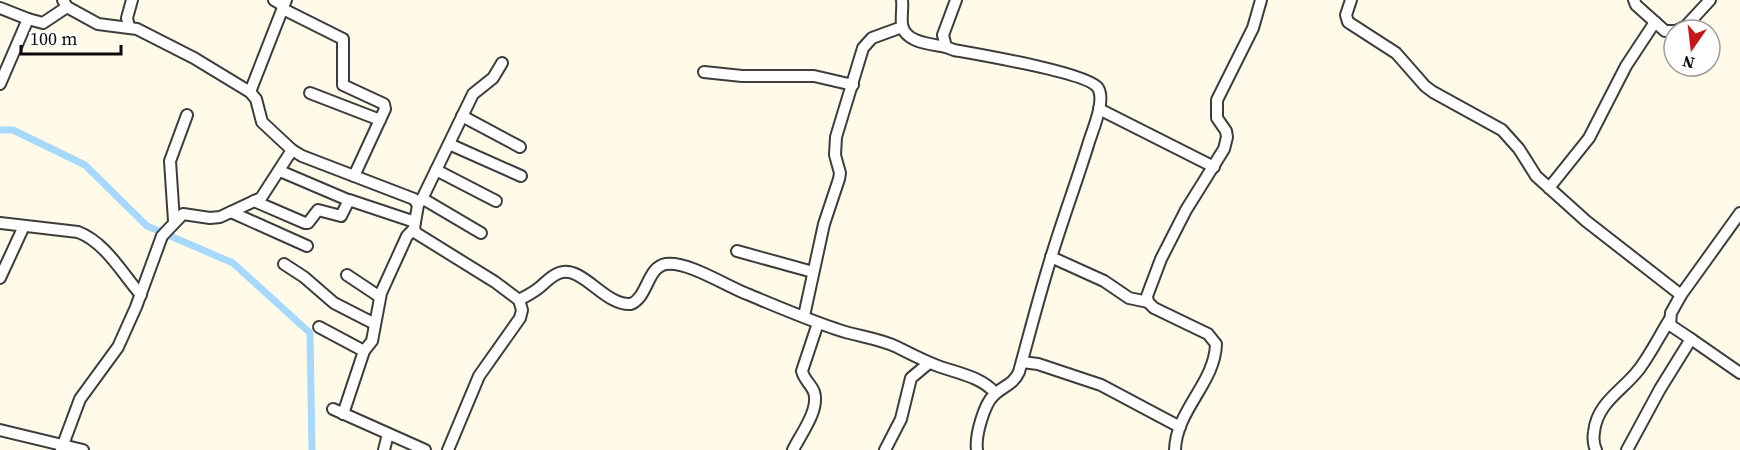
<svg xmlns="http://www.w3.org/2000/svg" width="1740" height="450" font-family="'Source Serif 4',serif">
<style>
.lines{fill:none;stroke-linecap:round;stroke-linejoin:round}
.canal{stroke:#a6d9fd;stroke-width:7}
.minor-casing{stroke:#3d3d3d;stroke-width:14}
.minor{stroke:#fff;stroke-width:10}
</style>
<rect width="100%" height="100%" fill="#fffbe8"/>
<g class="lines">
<!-- canal -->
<polyline class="canal" points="0,130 13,130 85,165 147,226 233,263 310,333 312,450"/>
<!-- minor casing -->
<g class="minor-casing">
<g id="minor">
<polyline points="63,0 67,7 98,24 137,29 194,58 250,92 256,99 262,122 292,150 302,156 414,199 418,205 414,228 416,233 495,282 519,300 522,310 520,318 479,376 448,450"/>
<polyline points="274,0 284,6"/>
<path d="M902,0C903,8 901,16 902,24C904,43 932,44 946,47"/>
<path d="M956,0L943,35L946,47L954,50C976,54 1089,73 1098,88C1106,101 1092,131 1088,145C1075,187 1059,229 1047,271C1037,304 1028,339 1019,372C1013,385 1003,386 994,395C984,404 975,436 977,450"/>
<polyline points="1351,0 1346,15 1348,22 1396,53 1425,86 1433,92 1502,130 1519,149 1536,176 1586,221 1681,295"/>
<polyline points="1634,0 1636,5 1655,22"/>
<polyline points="0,8 28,19 43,23 67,7"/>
<polyline points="283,9 343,39 343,85 384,104 385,109 354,176"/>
<polyline points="129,27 127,18 132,0"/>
<polyline points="1678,30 1686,26 1710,0"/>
<polyline points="704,72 742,76 814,76 853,85"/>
<polyline points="0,84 28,19"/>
<polyline points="250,92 286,0"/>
<polyline points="310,93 380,120"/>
<polyline points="1099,109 1214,167"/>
<polyline points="462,116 520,147"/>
<polyline points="449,144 521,176"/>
<polyline points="436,170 496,201"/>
<polyline points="280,171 348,200"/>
<polyline points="1549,188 1589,138 1626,66 1655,22 1665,31 1674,31"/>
<polyline points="422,199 473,94 493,78 502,63"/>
<polyline points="254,201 305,223 308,223 318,210 341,216 349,200 415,222"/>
<polyline points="417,202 425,200 481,233"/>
<polyline points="231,212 307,246"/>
<polyline points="174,221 170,161 187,115"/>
<path d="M0,223L78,232C105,242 122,273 141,295"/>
<polyline points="737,251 813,272"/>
<polyline points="1051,257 1104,281 1129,298 1148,302"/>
<polyline points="284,264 304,277 334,303 375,324"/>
<polyline points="347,275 380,297"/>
<polyline points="0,278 24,226"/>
<path d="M519,300C526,296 533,293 540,287C546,282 551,276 559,273C582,264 604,306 631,304C648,297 647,267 666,264C688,261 726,286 747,294C776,306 806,319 836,329C855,336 878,338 897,347C911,354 924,361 938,366C957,373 982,377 995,393"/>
<polyline points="804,316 824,224 839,179 840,173 835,155 836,137 863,48 872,38 902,27"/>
<polyline points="319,327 364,351 343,414"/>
<polyline points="1691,339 1740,373"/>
<polyline points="364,351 372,341 381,293 407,236 414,229"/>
<polyline points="1022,362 1038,364 1101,385 1180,427"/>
<polyline points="333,409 425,450"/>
<polyline points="0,430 83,450"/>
<polyline points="61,450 80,399 118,347 136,307 162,236 183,214 210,218 220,217 261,198 292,150"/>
<polyline points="384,450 388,434"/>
<path d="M793,450C800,435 820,410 814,392C811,384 804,380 802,371L818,323"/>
<polyline points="885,450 901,419 911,378 929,363"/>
<path d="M1175,450C1176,410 1215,383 1216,344L1208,334L1154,308L1148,302L1147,296L1161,259L1186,210L1224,149L1227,137L1226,131L1217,118V100L1253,28L1261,0"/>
<path d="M1596,450C1593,444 1593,439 1594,432C1597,402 1624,390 1640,368C1651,353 1660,335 1670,319"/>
<polyline points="1627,450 1660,389 1691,339 1670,325 1671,313 1681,295 1740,213"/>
</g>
</g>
<!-- minor -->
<use href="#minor" class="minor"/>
</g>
<!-- north arrow -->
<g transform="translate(1692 48) rotate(194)"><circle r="28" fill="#ffffff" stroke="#9d9d9d" stroke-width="1.5"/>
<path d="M0-4.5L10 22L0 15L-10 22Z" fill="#c71618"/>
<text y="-9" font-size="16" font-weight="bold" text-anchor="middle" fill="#0a0a0a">N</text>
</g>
<!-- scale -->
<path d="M21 45v9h100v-9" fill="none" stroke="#0a0a0a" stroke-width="3"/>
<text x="30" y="45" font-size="18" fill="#0a0a0a" stroke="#ffffff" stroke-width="4.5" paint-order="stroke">100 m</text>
</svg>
